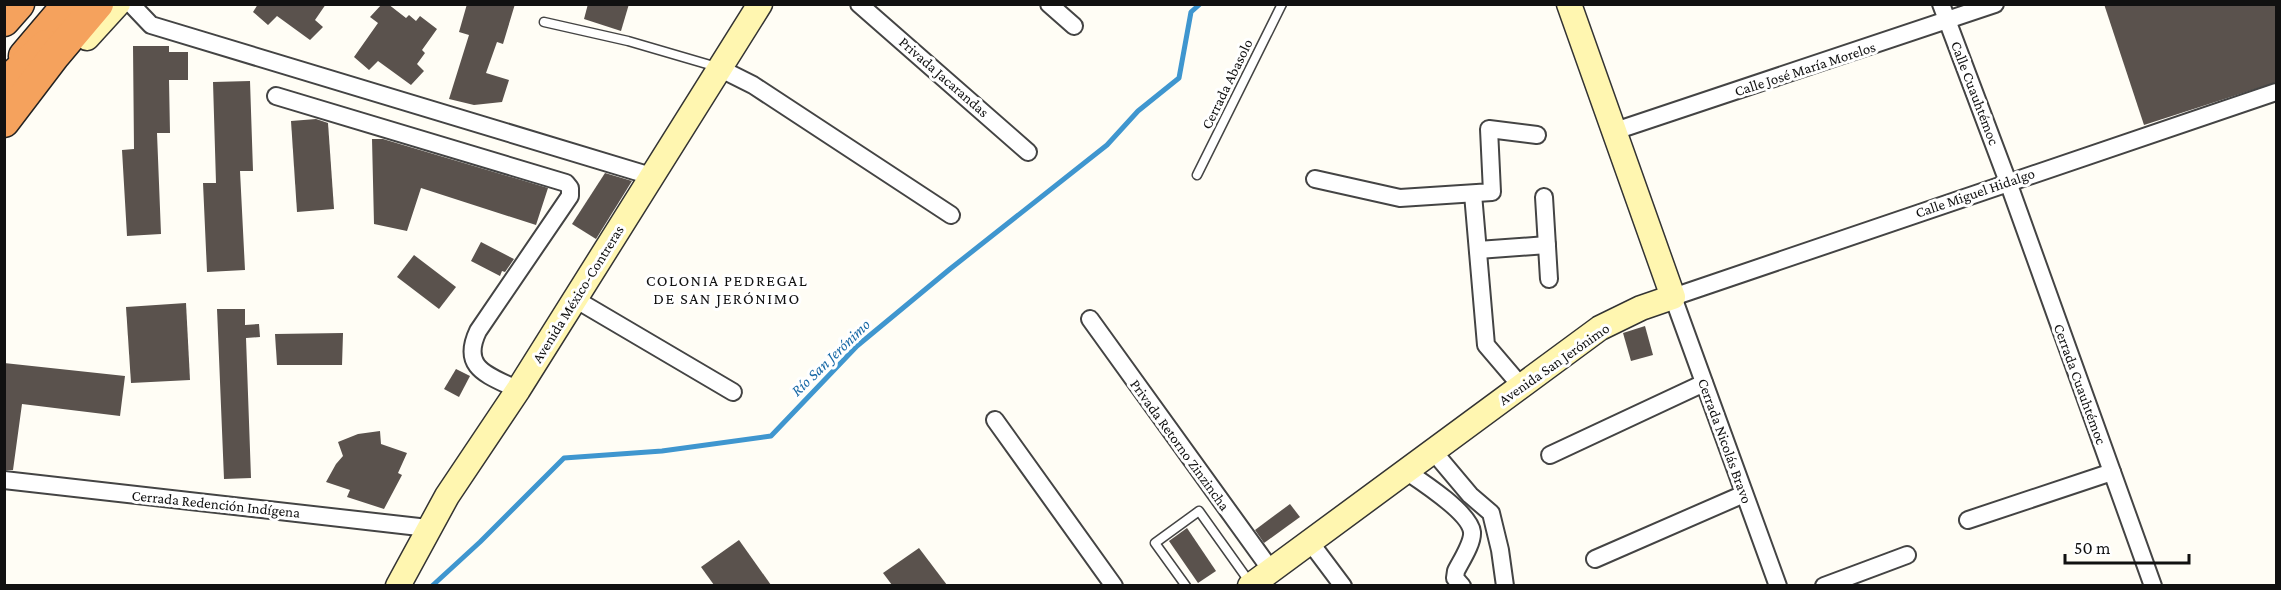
<svg xmlns="http://www.w3.org/2000/svg" width="2281" height="590" font-family="'Crimson Pro',serif">
<style>
.lines{fill:none;stroke-linecap:round;stroke-linejoin:round}
.stream{stroke:#3f96cf;stroke-width:5}
.building{fill:#5a524d}
.lane-casing{stroke:#444;stroke-width:11}
.street-casing{stroke:#444;stroke-width:20}
.secondary-casing{stroke:#333;stroke-width:27}
.highway-casing{stroke:#222;stroke-width:33}
.lane{stroke:#fff;stroke-width:8}
.street{stroke:#fff;stroke-width:16}
.secondary{stroke:#fff6b0;stroke-width:24}
.highway{stroke:#f5a25d;stroke-width:30}
.labels{text-anchor:middle;stroke-width:6;stroke-linejoin:round;paint-order:stroke}
.street-label{font-size:15px;fill:#111;stroke:#fff}
.neighbourhood-label{font-size:16px;letter-spacing:1.5px;fill:#111;stroke:#fff}
.water-label{font-size:16px;font-style:italic;fill:#1768a6;stroke:#fff}
</style>
<rect width="100%" height="100%" fill="#fffdf5"/>
<g class="lines">
<!-- stream -->
<polyline class="stream" points="432,586 480,542 564,458 662,451 771,436 857,346 950,269 1107,145 1138,111 1179,78 1191,12 1200,4"/>
</g>
<!-- building -->
<g class="building">
<polygon points="258,4 326,4 315,20 323,27 310,40 277,16 268,25 253,12"/>
<polygon points="382,4 388,4 406,18 409,15 416,21 420,16 437,29 422,50 425,53 417,64 424,71 411,85 378,61 369,70 354,57 378,23 370,17"/>
<polygon points="467,4 515,4 503,44 497,42 486,73 509,80 502,102 474,105 449,99 469,35 459,32"/>
<polygon points="588,4 629,4 621,31 584,19"/>
<polygon points="2104,4 2277,4 2277,82 2144,125"/>
<polygon points="133,46 169,46 169,52 188,52 188,80 169,80 170,133 157,133 161,234 127,236 122,150 134,149"/>
<polygon points="250,81 253,171 240,171 245,270 207,272 203,183 216,183 213,82"/>
<polygon points="316,119 328,123 334,209 297,212 291,121"/>
<polygon points="372,139 383,139 548,188 536,225 421,188 407,231 374,224"/>
<polygon points="605,173 632,181 596,239 572,224"/>
<polygon points="481,242 514,259 505,272 502,271 500,276 471,261"/>
<polygon points="414,255 456,287 439,309 397,277"/>
<polygon points="186,303 190,380 131,383 126,307"/>
<polygon points="217,309 245,309 245,325 259,324 260,337 246,338 251,478 224,479"/>
<polygon points="1645,326 1653,355 1631,361 1623,333"/>
<polygon points="343,333 342,365 277,365 275,334"/>
<polygon points="4,363 125,376 120,416 22,404 13,470 4,470"/>
<polygon points="456,369 470,376 459,397 444,389"/>
<polygon points="380,431 381,444 407,453 398,473 402,475 384,509 347,497 350,490 326,482 336,464 343,456 338,442 358,434"/>
<polygon points="1290,504 1300,517 1264,543 1255,530"/>
<polygon points="1187,528 1216,571 1198,583 1169,541"/>
<polygon points="739,540 771,585 714,585 701,567"/>
<polygon points="919,548 947,585 892,585 883,573"/>
</g>
<g class="lines">
<!-- lane casing -->
<g class="lane-casing">
<g id="lane">
<polyline points="544,22 628,41 717,67"/>
<polyline points="1197,175 1282,4"/>
<polyline points="1186,586 1155,543 1199,511 1251,584"/>
</g>
</g>
<!-- street casing -->
<g class="street-casing">
<g id="street">
<polyline points="131,4 151,25 651,176"/>
<polyline points="859,4 1028,152"/>
<polyline points="1049,4 1074,26"/>
<polyline points="1941,4 2008,182 2153,586"/>
<polyline points="721,69 753,85 951,215"/>
<path d="M276,96L566,183L570,188V196L478,331C460,369 489,375 518,390"/>
<polyline points="1615,131 1995,4"/>
<polyline points="1315,179 1400,198 1492,192 1489,129 1537,135"/>
<polyline points="1473,194 1486,345 1521,386"/>
<polyline points="1544,197 1549,279"/>
<polyline points="1478,250 1547,245"/>
<polyline points="575,299 733,392"/>
<polyline points="1090,319 1271,570"/>
<polyline points="995,420 1114,586"/>
<polyline points="1433,451 1470,495 1491,513 1500,550 1505,586"/>
<polyline points="1550,455 1704,383"/>
<path d="M1406,471C1421,481 1470,513 1472,532C1473,543 1461,561 1456,571L1455,578L1462,586"/>
<polyline points="4,480 428,528"/>
<polyline points="1968,520 2112,472"/>
<polyline points="1310,542 1343,586"/>
<polyline points="1595,559 1744,494"/>
<polyline points="1778,586 1673,297 2276,92"/>
<polyline points="1824,586 1907,555"/>
</g>
</g>
<!-- secondary casing -->
<g class="secondary-casing">
<g id="secondary">
<polyline points="87,38 118,4"/>
<polyline points="398,586 447,496 518,390 760,4"/>
<polyline points="1250,586 1600,328 1641,308 1673,297 1569,4"/>
</g>
</g>
<!-- highway casing -->
<g class="highway-casing">
<g id="highway">
<polyline points="4,21 19,4"/>
<polyline points="24,56 68,4"/>
<polyline points="4,84 46,45"/>
<polyline points="4,122 55,55 98,4"/>
</g>
</g>
<!-- lane -->
<use href="#lane" class="lane"/>
<!-- street -->
<use href="#street" class="street"/>
<!-- secondary -->
<use href="#secondary" class="secondary"/>
<!-- highway -->
<use href="#highway" class="highway"/>
</g>
<g class="labels">
<!-- street labels -->
<g class="street-label">
<text transform="translate(1805 69) rotate(-18)" y="5">Calle José María Morelos</text>
<text transform="translate(944 77) rotate(41)" y="5">Privada Jacarandas</text>
<text transform="translate(1227 84) rotate(-64)" y="5">Cerrada Abasolo</text>
<text transform="translate(1975 93) rotate(69)" y="5">Calle Cuauhtémoc</text>
<text transform="translate(1975 193) rotate(-19)" y="5">Calle Miguel Hidalgo</text>
<text transform="translate(578 294) rotate(-58)" y="5">Avenida México-Contreras</text>
<text transform="translate(1554 364) rotate(-35)" y="5">Avenida San Jerónimo</text>
<text transform="translate(2080 384) rotate(70)" y="5">Cerrada Cuauhtémoc</text>
<text transform="translate(1725 441) rotate(70)" y="5">Cerrada Nicolás Bravo</text>
<text transform="translate(1180 445) rotate(54)" y="5">Privada Retorno Zinzincha</text>
<text transform="translate(216 504) rotate(6)" y="5">Cerrada Redención Indígena</text>
</g>
<!-- neighbourhood labels -->
<g class="neighbourhood-label">
<text x="727" y="286">COLONIA PEDREGAL<tspan x="727" dy="18">DE SAN JERÓNIMO</tspan></text>
</g>
<!-- water labels -->
<g class="water-label">
<text transform="translate(830 357) rotate(-44)" y="6">Río San Jerónimo</text>
</g>
</g>
<!-- border -->
<rect width="2281" height="590" fill="none" stroke="#111111" stroke-width="12"/>
<!-- scale -->
<path d="M2065 554v9h124v-9" fill="none" stroke="#111111" stroke-width="3"/>
<text x="2074" y="554" font-size="18" fill="#111111" stroke="#ffffff" stroke-width="4.5" paint-order="stroke">50 m</text>
</svg>
